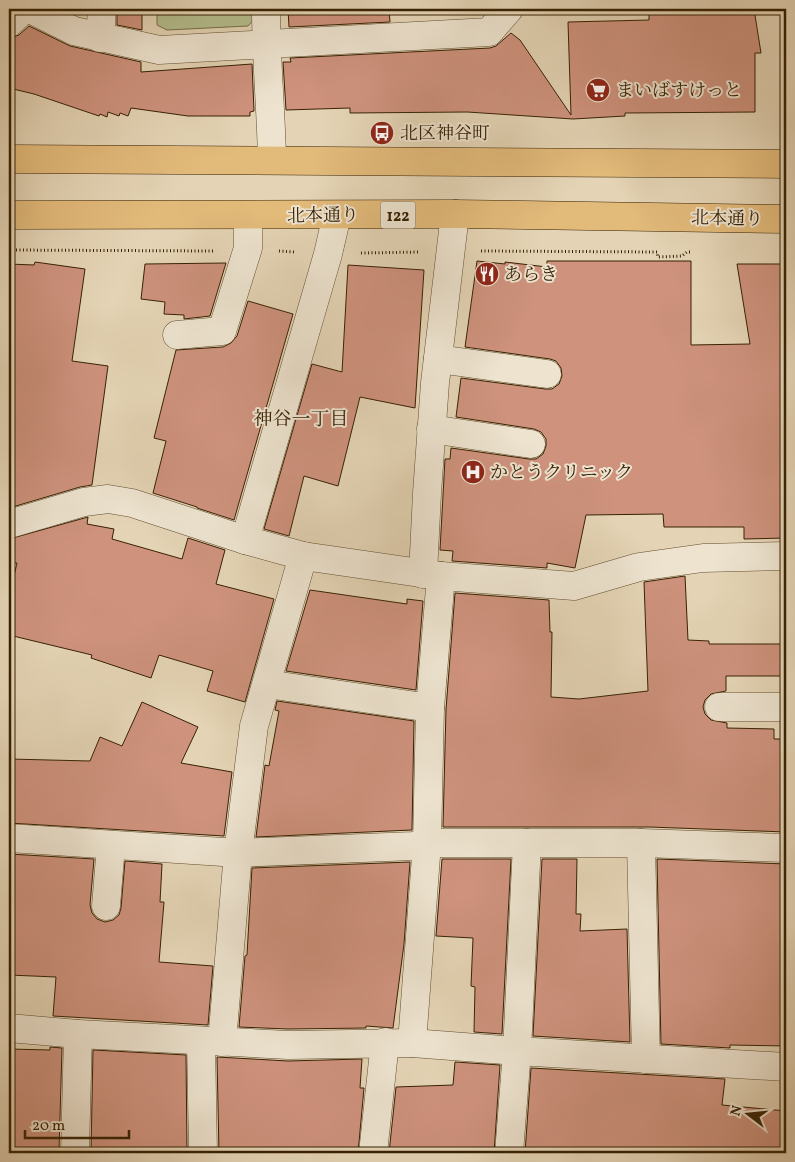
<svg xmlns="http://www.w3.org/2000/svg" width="795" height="1162" font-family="Vollkorn,'Noto Serif JP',serif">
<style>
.green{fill:#b4bd8d;stroke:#766f48}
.building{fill:#ce927d;stroke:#372103}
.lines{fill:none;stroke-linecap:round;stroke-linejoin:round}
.minor-casing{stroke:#624e30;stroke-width:29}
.highway-casing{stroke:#372103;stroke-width:29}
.path{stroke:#372103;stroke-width:3;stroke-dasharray:1 2.5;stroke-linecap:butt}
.minor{stroke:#ede3cf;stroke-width:28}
.highway{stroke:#e2ba7a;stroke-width:28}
.labels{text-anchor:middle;stroke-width:4;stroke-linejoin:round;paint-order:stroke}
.shield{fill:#ede3cf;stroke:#6e5b40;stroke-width:1}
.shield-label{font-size:16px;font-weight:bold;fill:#372103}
.poi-label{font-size:18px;fill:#372103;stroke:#ede3cf;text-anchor:start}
.street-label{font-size:18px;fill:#372103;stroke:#ede3cf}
.neighbourhood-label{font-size:19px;fill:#372103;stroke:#ede3cf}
</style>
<rect width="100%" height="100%" fill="#e4d4b5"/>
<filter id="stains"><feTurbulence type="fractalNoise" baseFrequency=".004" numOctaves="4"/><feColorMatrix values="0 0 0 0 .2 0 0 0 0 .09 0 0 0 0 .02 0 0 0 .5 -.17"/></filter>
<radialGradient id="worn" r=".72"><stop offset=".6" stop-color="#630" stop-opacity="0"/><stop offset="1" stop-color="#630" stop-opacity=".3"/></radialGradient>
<!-- green -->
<polygon class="green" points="157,9 257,9 257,16 248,26 167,30 157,25"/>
<!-- building -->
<g class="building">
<polygon points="117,9 142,9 142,30 117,25"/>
<polygon points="288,9 389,9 390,22 289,27"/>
<polygon points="649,9 754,9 761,53 755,53 755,112 625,113 625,116 573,119 467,112 350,113 350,108 286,110 283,62 291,62 290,58 490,48 496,46 511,33 520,40 571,115 568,22 649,20"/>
<polygon points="29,26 70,46 141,62 141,72 252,64 254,111 250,112 250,116 188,116 131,108 128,116 120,113 119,116 108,112 107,117 100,114 99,116 34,94 9,88 10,38 19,35"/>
<polygon points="477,261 505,264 505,262 547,267 547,261 691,261 691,345 750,344 737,264 786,264 786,538 744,539 744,527 664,527 663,514 586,515 575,568 547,563 547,568 452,561 453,551 440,550 445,459 450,459 451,448 529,459 536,459 543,454 546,446 546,439 541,432 534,429 456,417 461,378 545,389 552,389 559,384 562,376 561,368 556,361 550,359 465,347"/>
<polygon points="35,262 85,269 72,361 108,366 92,485 80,487 9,508 9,362 12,333 9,332 9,264 34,265"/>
<polygon points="226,263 210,316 184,319 184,315 164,314 165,302 141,299 145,264"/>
<polygon points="348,265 424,270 415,408 360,397 338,486 304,476 289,536 264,529 312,364 342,372"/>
<polygon points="248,301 293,314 234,520 197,508 197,507 153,493 166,441 154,438 176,350 223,347 231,343 237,336"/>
<polygon points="88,517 87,524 114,529 112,539 182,559 188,538 225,550 216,584 274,599 245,702 207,691 213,671 159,655 151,678 91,658 92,655 9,635 9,597 17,563 9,562 9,539"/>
<polygon points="685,576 688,640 709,641 709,644 786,644 786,676 726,676 726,691 711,694 705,700 703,707 705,714 711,720 727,723 727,728 774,729 774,739 786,739 786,832 649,827 443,827 446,709 455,593 549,600 550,632 552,632 551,697 579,699 648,691 644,582"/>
<polygon points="310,590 407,604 407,599 423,601 416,690 286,671"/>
<polygon points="277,701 414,721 412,830 256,837 265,765 269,766 279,711 275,710"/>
<polygon points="142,702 198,727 181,763 232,772 224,836 9,823 9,759 90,761 100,737 122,746"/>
<polygon points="9,854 94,859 90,905 92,913 97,919 105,922 113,920 119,915 121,908 125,861 162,864 160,902 164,902 159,962 213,966 208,1025 53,1016 56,977 9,975"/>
<polygon points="442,859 511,859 502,1034 474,1032 475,987 471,986 473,938 436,936"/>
<polygon points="542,859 577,859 576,914 581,914 580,931 627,929 630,1042 533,1036"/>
<polygon points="657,859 786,864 786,1046 730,1045 730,1048 661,1044"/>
<polygon points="410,862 404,944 393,1028 366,1026 366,1028 288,1029 239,1027 245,956 247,955 252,868"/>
<polygon points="50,1047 62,1048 59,1150 48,1149 48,1153 9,1153 9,1049 50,1050"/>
<polygon points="93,1050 186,1055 187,1153 91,1152"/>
<polygon points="217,1057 288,1061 362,1059 360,1088 364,1088 358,1153 219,1153"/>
<polygon points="455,1062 500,1065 494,1153 389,1153 396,1087 453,1085"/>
<polygon points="531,1068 725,1079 722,1105 786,1111 786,1153 525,1153"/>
</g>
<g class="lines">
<!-- minor casing -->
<g class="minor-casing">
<g id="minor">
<polyline points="30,9 74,31 159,50 489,32 509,9"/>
<path d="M266,9C266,59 271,109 272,159"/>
<polyline points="9,23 24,9"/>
<polyline points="100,38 102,9"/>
<polyline points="177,335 222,331 248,248 248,216"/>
<polyline points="438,359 547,374"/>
<polyline points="431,429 531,444"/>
<polyline points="9,524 84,502 108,499 132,503 245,540 303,556 441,576 574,586 639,567 703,558 786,556"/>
<polyline points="245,540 328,254 337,215"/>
<polyline points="423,574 427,493 435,383 455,214"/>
<polyline points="267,684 430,708"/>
<polyline points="719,707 786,707"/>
<polyline points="9,838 238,853 414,846 427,843 641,843 786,848"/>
<polyline points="641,843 646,1059"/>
<polyline points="106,906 111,845"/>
<polyline points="9,1028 78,1034 288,1045 412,1043 517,1051 786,1067"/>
<polyline points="201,1041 203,1153"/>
<polyline points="222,1042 238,853 254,726 303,556"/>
<polyline points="412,1043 427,843 430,708 441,576"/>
<polyline points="75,1153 78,1034"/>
<polyline points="373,1153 385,1042"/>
<polyline points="509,1153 517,1051 527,843"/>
</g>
</g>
<!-- highway casing -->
<g class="highway-casing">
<g id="highway">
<polyline points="9,159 786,164"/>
<polyline points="9,215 455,214 786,219"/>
</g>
</g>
<!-- path -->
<g class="path">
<polyline points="9,250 213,251"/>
<polyline points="279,251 295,252"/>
<polyline points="481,251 657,252 658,257 682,256 687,252 690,252"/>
<polyline points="361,253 420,252"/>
</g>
<!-- minor -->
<use href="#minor" class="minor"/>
<!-- highway -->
<use href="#highway" class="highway"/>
</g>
<!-- icons -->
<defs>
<g id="supermarket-disc" transform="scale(1.25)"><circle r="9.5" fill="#8f2418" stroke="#ede3cf"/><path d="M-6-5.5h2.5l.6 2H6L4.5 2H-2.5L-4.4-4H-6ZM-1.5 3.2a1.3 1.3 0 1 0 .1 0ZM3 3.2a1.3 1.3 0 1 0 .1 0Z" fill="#fff"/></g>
<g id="bus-disc" transform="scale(1.25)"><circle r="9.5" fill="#8f2418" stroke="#ede3cf"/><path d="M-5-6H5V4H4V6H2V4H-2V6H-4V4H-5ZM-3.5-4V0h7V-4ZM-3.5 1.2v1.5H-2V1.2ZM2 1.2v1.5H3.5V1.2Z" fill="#fff"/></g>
<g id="restaurant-disc" transform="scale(1.25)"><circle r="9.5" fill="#8f2418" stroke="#ede3cf"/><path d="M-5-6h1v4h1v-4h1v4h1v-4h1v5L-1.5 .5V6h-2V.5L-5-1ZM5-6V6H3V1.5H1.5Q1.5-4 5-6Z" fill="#fff"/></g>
<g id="hospital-disc" transform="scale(1.25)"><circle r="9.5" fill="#8f2418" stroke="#ede3cf"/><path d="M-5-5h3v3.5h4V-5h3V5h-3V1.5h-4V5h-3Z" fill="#fff"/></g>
</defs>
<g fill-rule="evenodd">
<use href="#supermarket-disc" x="598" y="90"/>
<use href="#bus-disc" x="382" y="133"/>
<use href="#restaurant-disc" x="487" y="274"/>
<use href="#hospital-disc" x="473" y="472"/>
</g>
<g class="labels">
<!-- shield labels -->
<rect class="shield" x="380.5" y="201.5" width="35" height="27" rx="4"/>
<g class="shield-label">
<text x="398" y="221">122</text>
</g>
<!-- poi labels -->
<g class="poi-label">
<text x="616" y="96">まいばすけっと</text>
<text x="400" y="139">北区神谷町</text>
<text x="504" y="280">あらき</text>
<text x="490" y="478">かとうクリニック</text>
</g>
<!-- street labels -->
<g class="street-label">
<text transform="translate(323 215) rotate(-1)" y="6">北本通り</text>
<text transform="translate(727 218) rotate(1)" y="6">北本通り</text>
</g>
<!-- neighbourhood labels -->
<g class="neighbourhood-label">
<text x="301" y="425">神谷一丁目</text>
</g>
</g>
<!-- margin -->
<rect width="795" height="1162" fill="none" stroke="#e4d4b5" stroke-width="30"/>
<rect x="10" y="10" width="775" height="1142" fill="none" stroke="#372103" stroke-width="2.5"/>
<rect x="15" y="15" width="765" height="1132" fill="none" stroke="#372103"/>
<!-- north arrow -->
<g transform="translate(748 1114) rotate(286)" stroke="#ede3cf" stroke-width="4" paint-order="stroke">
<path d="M0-4L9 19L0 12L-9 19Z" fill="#372103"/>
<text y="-8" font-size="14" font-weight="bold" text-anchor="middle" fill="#372103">N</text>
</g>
<!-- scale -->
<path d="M25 1130v8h104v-8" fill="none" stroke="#372103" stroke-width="2.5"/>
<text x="32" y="1130" font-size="15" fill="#372103" stroke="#ede3cf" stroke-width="4" paint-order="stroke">20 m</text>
<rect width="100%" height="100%" filter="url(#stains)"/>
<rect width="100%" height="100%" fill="url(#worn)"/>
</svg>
